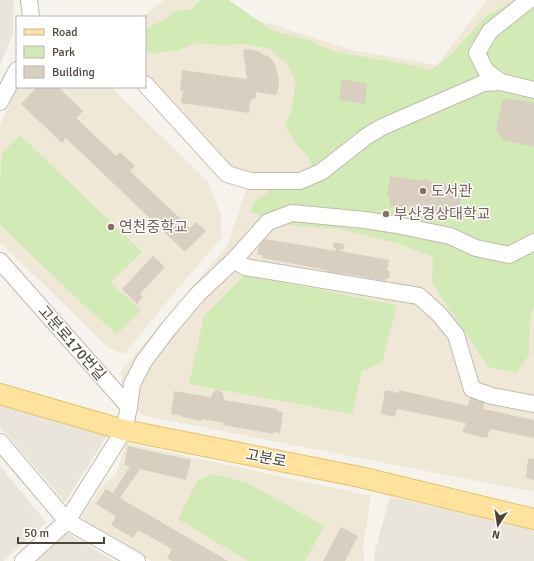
<svg xmlns="http://www.w3.org/2000/svg" width="534" height="561" font-family="Signika,'Noto Sans KR',sans-serif">
<style>
.residential{fill:#eae5da}
.education{fill:#efe8d6}
.green{fill:#d2eab5}
.building{fill:#d8cfc1}
.lines{fill:none;stroke-linecap:round;stroke-linejoin:round}
.minor-casing{stroke:#c2bbae;stroke-width:18}
.major-casing{stroke:#e6c16a;stroke-width:22}
.minor{stroke:#fff;stroke-width:16}
.major{stroke:#ffe39c;stroke-width:20}
.education-dot{fill:#8d6e63;stroke:#fff;stroke-width:1.5}
.labels{text-anchor:middle;stroke-width:3;stroke-linejoin:round;paint-order:stroke}
.education-label{font-size:15px;fill:#785e54;stroke:#fff;text-anchor:start}
.street-label{font-size:15px;fill:#4b4439;stroke:#fff}
</style>
<rect width="100%" height="100%" fill="#f6f3ec"/>
<!-- residential -->
<g class="residential">
<polygon points="0,0 13,0 13,33 0,66"/>
<polygon points="0,403 107,436 65,502 0,427"/>
<polygon points="0,466 46,522 3,561 0,561"/>
<polygon points="390,497 534,529 534,561 375,561 374,554"/>
<polygon points="62,530 114,561 29,561"/>
</g>
<!-- education -->
<g class="education">
<polygon points="164,0 194,0 352,50 437,65 487,0 534,0 534,491 518,489 141,415 123,389 121,371 227,246 249,182 227,174 145,84 145,17 142,17"/>
<polygon points="18,87 111,87 208,182 221,215 221,238 159,311 125,354 110,349 0,242 0,125"/>
<polygon points="126,443 371,496 363,547 364,561 151,561 82,522 82,515 104,484 116,475"/>
</g>
<!-- green -->
<g class="green">
<polygon points="200,0 229,0 271,30 308,40 336,52 406,64 430,70 451,55 487,15 516,0 534,0 534,305 530,322 529,355 516,373 488,367 432,283 433,257 399,244 341,229 294,226 250,212 254,202 271,190 298,190 318,184 309,158 297,145 285,126 291,111 296,83 288,65 270,49 245,44 219,45 197,43 179,50 155,53 145,52 145,29 166,19 174,12 193,9"/>
<polygon points="20,135 142,252 110,283 141,310 117,334 86,307 0,225 0,189 2,153"/>
<polygon points="244,275 397,305 382,363 362,371 352,414 189,384 204,316"/>
<polygon points="213,474 246,482 324,526 305,561 248,561 178,519 197,481"/>
</g>
<!-- building -->
<g class="building">
<polygon points="248,49 258,51 265,56 267,55 274,62 277,69 276,70 278,75 279,86 276,95 256,92 256,97 250,101 249,113 181,103 183,91 180,90 182,70 247,79 243,50"/>
<polygon points="342,79 367,84 365,104 339,100"/>
<polygon points="37,87 58,87 83,111 76,118 116,156 120,152 135,166 130,171 190,228 196,222 206,231 185,252 66,138 62,143 21,104"/>
<polygon points="507,98 534,103 534,147 503,140 496,130 502,101"/>
<polygon points="390,176 422,181 425,179 431,182 458,185 457,196 461,197 460,208 456,207 455,215 427,211 426,212 417,212 417,209 390,206 390,197 387,197"/>
<polygon points="266,239 335,251 336,248 333,248 334,242 345,244 343,250 340,249 340,251 389,260 387,270 390,271 389,279 386,278 386,281 343,273 340,275 330,274 326,270 262,258 263,255 257,255 260,241 265,241"/>
<polygon points="153,256 165,267 140,294 143,297 137,304 122,289"/>
<polygon points="385,390 399,393 399,390 468,406 470,396 485,399 483,409 534,420 534,438 490,429 487,438 462,432 466,423 397,409 395,417 381,414"/>
<polygon points="174,391 211,397 214,391 217,390 223,393 224,400 277,409 278,411 283,412 280,433 274,432 273,434 223,425 224,423 202,419 202,421 182,417 182,416 171,414"/>
<polygon points="128,446 191,460 186,480 140,469 120,498 228,561 172,561 167,558 172,549 138,530 133,538 111,525 116,516 96,504 106,489 113,493 130,466 124,465"/>
<polygon points="528,458 534,459 534,480 526,478"/>
<polygon points="341,527 358,536 345,561 323,561"/>
</g>
<g class="lines">
<!-- minor casing -->
<g class="minor-casing">
<g id="minor">
<polyline points="29,0 31,17"/>
<polyline points="501,82 486,71 477,53 490,31 529,0"/>
<polyline points="145,84 227,174 250,181 300,181 321,172 367,136 382,127 484,83 501,82 534,90"/>
<polyline points="0,102 17,70"/>
<polyline points="234,260 268,222 292,213 365,220 397,225 450,236 476,248 509,255 534,242"/>
<polyline points="0,261 129,407 124,430 67,521 23,561"/>
<polyline points="129,407 132,384 144,361 169,328 197,295 234,260 245,267 419,296 439,314 456,335 472,389 492,396 534,404"/>
<polyline points="0,442 67,521 137,561"/>
</g>
</g>
<!-- major casing -->
<g class="major-casing">
<polyline id="major" points="0,394 124,430 360,477 534,519"/>
</g>
<!-- minor -->
<use href="#minor" class="minor"/>
<!-- major -->
<use href="#major" class="major"/>
</g>
<!-- markers -->
<g class="education-dot">
<circle cx="423" cy="191" r="4"/>
<circle cx="386" cy="214" r="4"/>
<circle cx="111" cy="227" r="4"/>
</g>
<g class="labels">
<!-- education labels -->
<g class="education-label">
<text x="431" y="196">도서관</text>
<text x="394" y="219">부산경상대학교</text>
<text x="119" y="232">연천중학교</text>
</g>
<!-- street labels -->
<g class="street-label">
<text transform="translate(72 343) rotate(49)" y="5">고분로170번길</text>
<text transform="translate(266 458) rotate(11)" y="5">고분로</text>
</g>
</g>
<!-- legend -->
<rect x="16" y="16" width="130" height="72" fill="#ffffff" stroke="#b7b4b0"/>
<rect x="24" y="29" width="20" height="6" fill="#ffe39c" stroke="#b7b4b0"/>
<text x="52" y="36" font-size="12" fill="#4b4439">Road</text>
<rect x="24" y="46" width="20" height="12" fill="#d2eab5" stroke="#b7b4b0"/>
<text x="52" y="56" font-size="12" fill="#4b4439">Park</text>
<rect x="24" y="66" width="20" height="12" fill="#d8cfc1" stroke="#b7b4b0"/>
<text x="52" y="76" font-size="12" fill="#4b4439">Building</text>
<!-- north arrow -->
<g transform="translate(498 525) rotate(192)" stroke="#ffffff" stroke-width="3" paint-order="stroke">
<path d="M0-3L7 15L0 10L-7 15Z" fill="#4b4439"/>
<text y="-6" font-size="11" font-weight="bold" text-anchor="middle" fill="#4b4439">N</text>
</g>
<!-- scale -->
<path d="M18 537v6h86v-6" fill="none" stroke="#4b4439" stroke-width="2"/>
<text x="24" y="537" font-size="12" fill="#4b4439" stroke="#ffffff" stroke-width="3" paint-order="stroke">50 m</text>
</svg>
